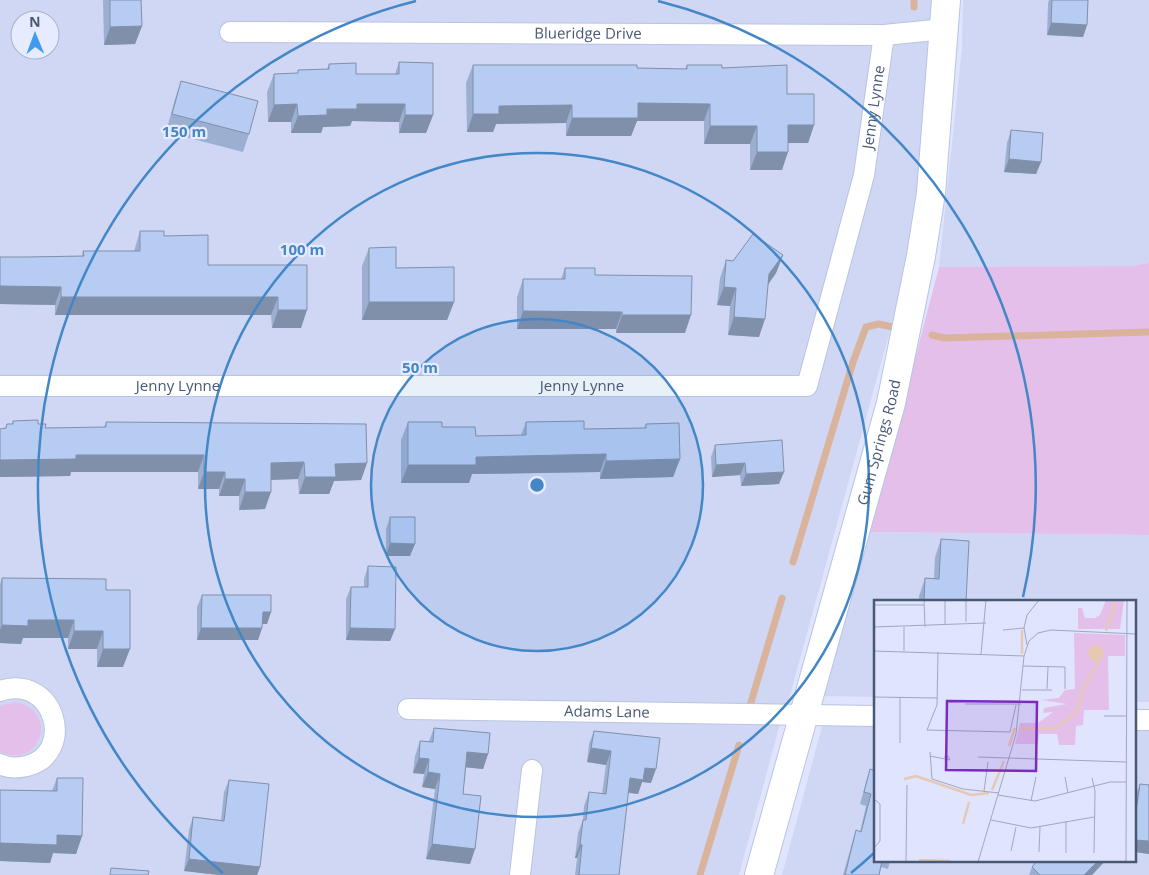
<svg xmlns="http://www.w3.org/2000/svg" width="1149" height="875" font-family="'Open Sans',sans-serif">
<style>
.residential{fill:#cfd7f5;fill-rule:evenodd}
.green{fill:#e3bfea}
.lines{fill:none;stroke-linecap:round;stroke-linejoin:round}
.stream{stroke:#d9b39b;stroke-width:7}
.minor-casing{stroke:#b9c4de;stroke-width:22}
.secondary-casing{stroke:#b7c5e3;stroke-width:30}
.minor{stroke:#fff;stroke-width:20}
.secondary{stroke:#fff;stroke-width:28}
.wall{fill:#9dafd1}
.shaded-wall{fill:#808faa}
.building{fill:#b7ccf3;stroke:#808faa}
.ring{fill:none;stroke:#4387c7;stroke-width:2.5}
.labels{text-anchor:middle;stroke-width:4.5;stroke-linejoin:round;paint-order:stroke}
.street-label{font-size:15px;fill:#475974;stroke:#e7ebff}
.inset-river{fill:none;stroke:#e6c8b5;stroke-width:2.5}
.inset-road{fill:none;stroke:#9ea8c2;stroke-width:1}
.view{fill:#7b2cbf;fill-opacity:0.15;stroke:#7b2cbf;stroke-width:2.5}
.inset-edge{fill:none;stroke:#475974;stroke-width:2.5}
.centre{fill:#4387c7;stroke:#e7ebff;stroke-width:2.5}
.ring-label{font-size:15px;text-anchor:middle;font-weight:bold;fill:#4387c7;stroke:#e7ebff;stroke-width:4.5;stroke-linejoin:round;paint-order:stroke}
</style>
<rect width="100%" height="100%" fill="#e0e4fd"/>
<!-- residential -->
<g class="residential">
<path d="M0,0H937L935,47L909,261L786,710L399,702L398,717L780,724L739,875H0ZM20,20H50V50H20Z"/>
<polygon points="963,0 1149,0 1149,263 1131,266 939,267 962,48"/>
<polygon points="870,532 1149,535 1149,702 1135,702 1135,601 875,601 875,697 822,696"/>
<polygon points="823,723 875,724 875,861 1135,861 1135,728 1149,728 1149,875 782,875"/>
</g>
<!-- green -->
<g class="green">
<polygon points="1149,263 1149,535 870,532 939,267 1131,266"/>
<path d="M15,702C60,710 41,770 0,752V706Z"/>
</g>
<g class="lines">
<!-- stream -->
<g class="stream">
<polyline points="914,7 914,0"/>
<polyline points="932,335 944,338 1149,332"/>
<polyline points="793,562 853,362 866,327 879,324 892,327"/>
<polyline points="749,709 782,598"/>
<polyline points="700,875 739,745"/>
</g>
<!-- minor casing -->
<g class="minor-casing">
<g id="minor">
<path id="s1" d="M230,32L884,35L945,29"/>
<path id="s2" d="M0,386H807L864,175L884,35"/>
<path d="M0,691C56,673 76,754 27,766C18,768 8,769 0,764"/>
<path id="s3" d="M408,709L875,716"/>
<polyline points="1135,720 1149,720"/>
<polyline points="520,875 532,770"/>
</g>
</g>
<!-- secondary casing -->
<g class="secondary-casing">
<g id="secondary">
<path id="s4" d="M759,875L891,403L921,256L931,193L946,0"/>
</g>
</g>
<!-- minor -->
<use href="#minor" class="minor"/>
<!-- secondary -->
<use href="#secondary" class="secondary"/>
</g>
<!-- wall -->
<g class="wall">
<polygon points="103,0 141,0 142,26 135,44 104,45"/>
<polygon points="1049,0 1088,0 1087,25 1083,37 1047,35 1048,3"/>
<polygon points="399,62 433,115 426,133 399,133 399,122 352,121 350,126 323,127 321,133 291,133 291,122 268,122 267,92 274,74 297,74 298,70 327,69 329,64 356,74 395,74"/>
<polygon points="473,65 637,68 685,69 687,65 722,68 787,94 814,125 808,143 788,143 782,170 750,170 750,144 704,144 704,121 637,121 631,136 566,136 566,123 496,124 493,132 467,132 466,83"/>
<polygon points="181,81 249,134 243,152 166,132 175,99"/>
<polygon points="1011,130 1041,162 1036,174 1004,172 1007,143"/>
<polygon points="140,231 164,236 208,265 307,265 301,328 272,328 271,315 55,315 55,305 0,304 0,257 27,257 82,256 83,251 134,251"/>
<polygon points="369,248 396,268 454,302 447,320 362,320 362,266"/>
<polygon points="783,255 776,273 768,284 759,337 728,335 730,306 717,305 720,278 726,260 733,261"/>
<polygon points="565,268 595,275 685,333 616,333 616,329 517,329 517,297 523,279 561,279"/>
<polygon points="13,421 38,424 45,428 104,427 106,422 367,463 361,480 334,481 329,494 299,494 298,479 271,480 265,509 239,510 239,496 219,496 219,489 198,489 198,472 71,472 70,476 0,477 0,429 5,428 7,424 12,424"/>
<polygon points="408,422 442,427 476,436 521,435 526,422 584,429 644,428 646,424 680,459 673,477 600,479 600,472 472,474 469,483 401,483 401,440"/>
<polygon points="715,445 779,484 741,486 740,475 712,477 711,457"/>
<polygon points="390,517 410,556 386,556 386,529"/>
<polygon points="941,539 966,601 919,601 919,596 925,578 934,578 935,557"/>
<polygon points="368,566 395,629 390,641 346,640 346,599 351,587 364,587 364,579"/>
<polygon points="2,578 106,590 123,667 97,667 97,649 68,649 68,638 23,638 21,644 0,643 0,584"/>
<polygon points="202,595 271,612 267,624 262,624 262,628 258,640 197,640 197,607"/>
<polygon points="434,728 488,754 483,769 466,767 463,794 475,849 470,864 426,859 435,789 422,787 424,774 413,773 415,756 420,741 429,741"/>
<polygon points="594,731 651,783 642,782 638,794 628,793 619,875 575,875 577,858 575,858 578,833 583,820 584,806 589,792 602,794 606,765 587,762 589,744"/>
<polygon points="870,769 875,861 890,861 888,869 881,867 879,875 843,875 852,843 856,830 860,832 866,806 860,804 866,782"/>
<polygon points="57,778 82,836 76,854 53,853 50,863 0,861 0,790 52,791"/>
<polygon points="229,780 260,867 257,875 219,875 184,871 189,830 193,817 221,820 224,792"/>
<polygon points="1140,784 1149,854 1135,852 1135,796"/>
<polygon points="1037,861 1105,861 1092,875 1029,875 1032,867"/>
</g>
<!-- shaded-wall -->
<g class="shaded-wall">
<polygon points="1051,23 1087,25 1083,37 1047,35"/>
<polygon points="142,26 135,44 104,45 110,27"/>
<polygon points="638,103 710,104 704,121 637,121 631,136 566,136 572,118"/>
<polygon points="297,104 291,122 268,122 274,105"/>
<polygon points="357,104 405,104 399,122 352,121 350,126 323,127 321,133 291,133 298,116"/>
<polygon points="572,105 566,123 496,124 493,132 467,132 473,114 499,106"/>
<polygon points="405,115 433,115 426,133 399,133"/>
<polygon points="788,125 814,125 808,143 782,143"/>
<polygon points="710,126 757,126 750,144 704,144"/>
<polygon points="757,152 788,152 782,170 750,170"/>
<polygon points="1009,159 1041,162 1036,174 1004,172"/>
<polygon points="783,255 776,273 763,292 769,274"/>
<polygon points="0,286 61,287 55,305 0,304"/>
<polygon points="724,287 736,288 730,306 717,305"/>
<polygon points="61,297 278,297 271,315 55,315"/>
<polygon points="369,302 454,302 447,320 362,320"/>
<polygon points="278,310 307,310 301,328 272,328"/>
<polygon points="523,311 622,312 616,329 517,329"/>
<polygon points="622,315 691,315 685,333 616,333"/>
<polygon points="734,317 765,319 759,337 728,335"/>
<polygon points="606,454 600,472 472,474 469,483 401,483 408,465 476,457"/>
<polygon points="76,455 204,455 198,472 71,472 70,476 0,477 0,460"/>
<polygon points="680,459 673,477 600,479 606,461"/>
<polygon points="304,462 298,479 265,480 271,463"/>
<polygon points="367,463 361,480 334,481 329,494 299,494 305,477 335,464"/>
<polygon points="745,463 740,475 712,477 716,465"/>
<polygon points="204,472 225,472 219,489 198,489"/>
<polygon points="784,472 779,484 741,486 746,474"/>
<polygon points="225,479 245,479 239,496 219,496"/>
<polygon points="245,492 271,492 265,509 239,510"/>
<polygon points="390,543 415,544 410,556 386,556"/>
<polygon points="263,612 271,612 267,624 258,624"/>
<polygon points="28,620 74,620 68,638 23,638 21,644 0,643 0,630 2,625"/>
<polygon points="201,628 262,628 258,640 197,640"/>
<polygon points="350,628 395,629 390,641 346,640"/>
<polygon points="74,631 103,631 97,649 68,649"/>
<polygon points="103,649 130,649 123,667 97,667"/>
<polygon points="591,748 611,751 606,765 587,762"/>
<polygon points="467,752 488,754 483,769 462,767"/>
<polygon points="419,758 429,759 424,774 413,773"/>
<polygon points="645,768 656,769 651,783 642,782 638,794 625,792 630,778"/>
<polygon points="428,772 440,774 435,789 422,787"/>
<polygon points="57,835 82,836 76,854 53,853 50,863 0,861 0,843"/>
<polygon points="1135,840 1149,841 1149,854 1135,852"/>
<polygon points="432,844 475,849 470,864 426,859"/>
<polygon points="580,844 582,845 577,858 575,858"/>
<polygon points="189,859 260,867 257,875 219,875 184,871"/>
<polygon points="1098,861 1105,861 1092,875 1084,875"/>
</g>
<!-- building -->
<g class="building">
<polygon points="110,0 141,0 142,26 110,27"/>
<polygon points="1052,0 1088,0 1087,25 1051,23"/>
<polygon points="399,62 433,63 433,115 405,115 405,104 357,104 357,109 327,109 327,115 298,116 297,104 274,105 274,74 298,73 298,70 329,69 329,64 356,63 356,74 399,74"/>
<polygon points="473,65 637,65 637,68 687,69 687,65 722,65 722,68 787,65 787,94 814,94 814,125 788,125 788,152 757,152 757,126 710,126 710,104 638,103 638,118 572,118 572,105 499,106 499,114 473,114"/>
<polygon points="181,81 258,101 249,134 172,114"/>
<polygon points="1011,130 1043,133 1041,162 1009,159"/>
<polygon points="140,231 164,231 164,236 208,235 208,265 307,265 307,310 278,310 278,297 61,297 61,287 0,286 0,257 27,257 84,256 83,251 140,251"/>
<polygon points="753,234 783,255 769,274 765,319 734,317 736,288 724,287 726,260 733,261"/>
<polygon points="396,247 396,268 454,267 454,302 369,302 369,248"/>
<polygon points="565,268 595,268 595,275 692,276 691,315 622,315 622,312 523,311 523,279 565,279"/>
<polygon points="38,420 38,424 46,424 45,428 106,427 106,422 366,424 367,463 335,464 336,477 305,477 304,462 271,463 271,492 245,492 245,479 225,479 225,472 204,472 204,455 76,455 76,459 0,460 0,429 6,428 7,424 13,424 13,421"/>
<polygon points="584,421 584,429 646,428 646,424 679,423 680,459 606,461 606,454 476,457 476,465 408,465 408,422 442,422 442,427 475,427 476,436 526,435 526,422"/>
<polygon points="782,440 784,472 746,474 745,463 716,465 715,445"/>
<polygon points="390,517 415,517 415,544 390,543"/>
<polygon points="941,539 969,541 966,601 924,601 925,578 939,579"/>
<polygon points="368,566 396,567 395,629 350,628 351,587 368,587"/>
<polygon points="2,578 106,579 106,590 130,590 130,649 103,649 103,631 74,631 74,620 28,620 28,626 2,625"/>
<polygon points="202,595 271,595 271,612 263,612 262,628 201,628"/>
<polygon points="434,728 490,733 488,754 467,752 463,794 481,796 475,849 432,844 440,774 428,772 429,759 419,758 420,741 433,742"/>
<polygon points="594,731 660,738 656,769 645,768 643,780 630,778 619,875 579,875 582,845 580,844 583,820 586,820 589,792 606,794 611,751 591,748"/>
<polygon points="870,769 875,771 875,861 882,861 879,875 845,875 856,830 861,832 871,794 864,792"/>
<polygon points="57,778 83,778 82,836 57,835 57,845 0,843 0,790 57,791"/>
<polygon points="229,780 269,784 260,867 189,859 193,817 224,821"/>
<polygon points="1140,784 1149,785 1149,841 1135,840 1135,818"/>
<polygon points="1037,861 1098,861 1084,875 1040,875 1032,867"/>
<polygon points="111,868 149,871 148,875 110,875"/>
</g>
<!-- distance rings -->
<circle cx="537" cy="485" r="166" fill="#4387c7" fill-opacity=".12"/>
<g class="ring">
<circle cx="537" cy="485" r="166"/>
<circle cx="537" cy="485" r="332"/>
<path d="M874 853A499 499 0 0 1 851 873M223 873A499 499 0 0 1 416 1M658 1A499 499 0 0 1 1023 597"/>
</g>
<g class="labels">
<!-- street labels -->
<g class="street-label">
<text dy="5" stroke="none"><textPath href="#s1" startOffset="358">Blueridge Drive</textPath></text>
<text dy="5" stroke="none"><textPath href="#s2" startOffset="1094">Jenny Lynne</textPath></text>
<text dy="5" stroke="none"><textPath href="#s2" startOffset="178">Jenny Lynne</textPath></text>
<text dy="5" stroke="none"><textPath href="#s2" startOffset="582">Jenny Lynne</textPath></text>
<text dy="5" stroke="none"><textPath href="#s4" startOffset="449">Gum Springs Road</textPath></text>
<text dy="5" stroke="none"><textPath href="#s3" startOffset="199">Adams Lane</textPath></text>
</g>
</g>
<!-- overview -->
<g transform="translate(874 600)">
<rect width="262" height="262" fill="#e0e4fd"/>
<path d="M232,0H250L246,29H204V8H208L211,18H221L226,15ZM200,33L251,35V56H234L235,110H210L209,125L202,126L201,145H185L183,134H165L164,144H141L146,123H164L179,112L169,113L170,108L193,104L168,100L185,98L191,90L201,89ZM217,46L229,49L228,58L220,59L214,51Z" fill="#e3bfea" fill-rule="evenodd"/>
<path d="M214 53a8 8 0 1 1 16 0a8 8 0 1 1-16 0Z" fill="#e6c8b5"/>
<path class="inset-river" d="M232,31L242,0M148,54V30M146,129L180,128L193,120L204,109L209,89L226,59M135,146L141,128M30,179L42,176L97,195L115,193M118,190L130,161M89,224L95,202M45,260L76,261"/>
<path class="inset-road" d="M50,0L51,27M92,0V22M0,5H50M71,24V0M0,27L112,23M129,30L150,28M153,45L150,28L153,15L165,0M0,51L150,56M30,51V27M64,52L63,105L53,130L136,132L142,105M107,54L112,0M149,66L191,67V89M173,89L174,67M148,90H178M0,97L63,98M91,104H147M230,116H253M26,143V97M56,152L58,179L89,189L125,193M56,156L76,160L74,156L70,157M104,157L252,162M191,177L194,193M218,178L221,191L220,253M110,191L114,162M124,195L161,201L236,182H252M0,199L6,204V241L0,248M157,201L162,177M117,220L157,228L220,217M192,221V253M137,251L142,227M165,252L166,227M0,262H18M32,262L33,185M104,262L142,134L150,56L155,41L164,33L177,30L263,34M252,262L253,0"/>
<path class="view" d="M73,101L163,102L162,171L72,170Z"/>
<rect width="262" height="262" class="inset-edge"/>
</g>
<circle cx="537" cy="485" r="8" class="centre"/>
<g class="ring-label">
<text x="184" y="137">150 m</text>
<text x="302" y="255">100 m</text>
<text x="420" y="373">50 m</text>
</g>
<!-- north arrow -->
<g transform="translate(35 35) rotate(359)"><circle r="24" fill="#e7ebff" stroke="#a7b1c7"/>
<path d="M0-4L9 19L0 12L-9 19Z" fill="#419beb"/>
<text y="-8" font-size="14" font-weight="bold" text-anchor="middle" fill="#475974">N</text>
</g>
</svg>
